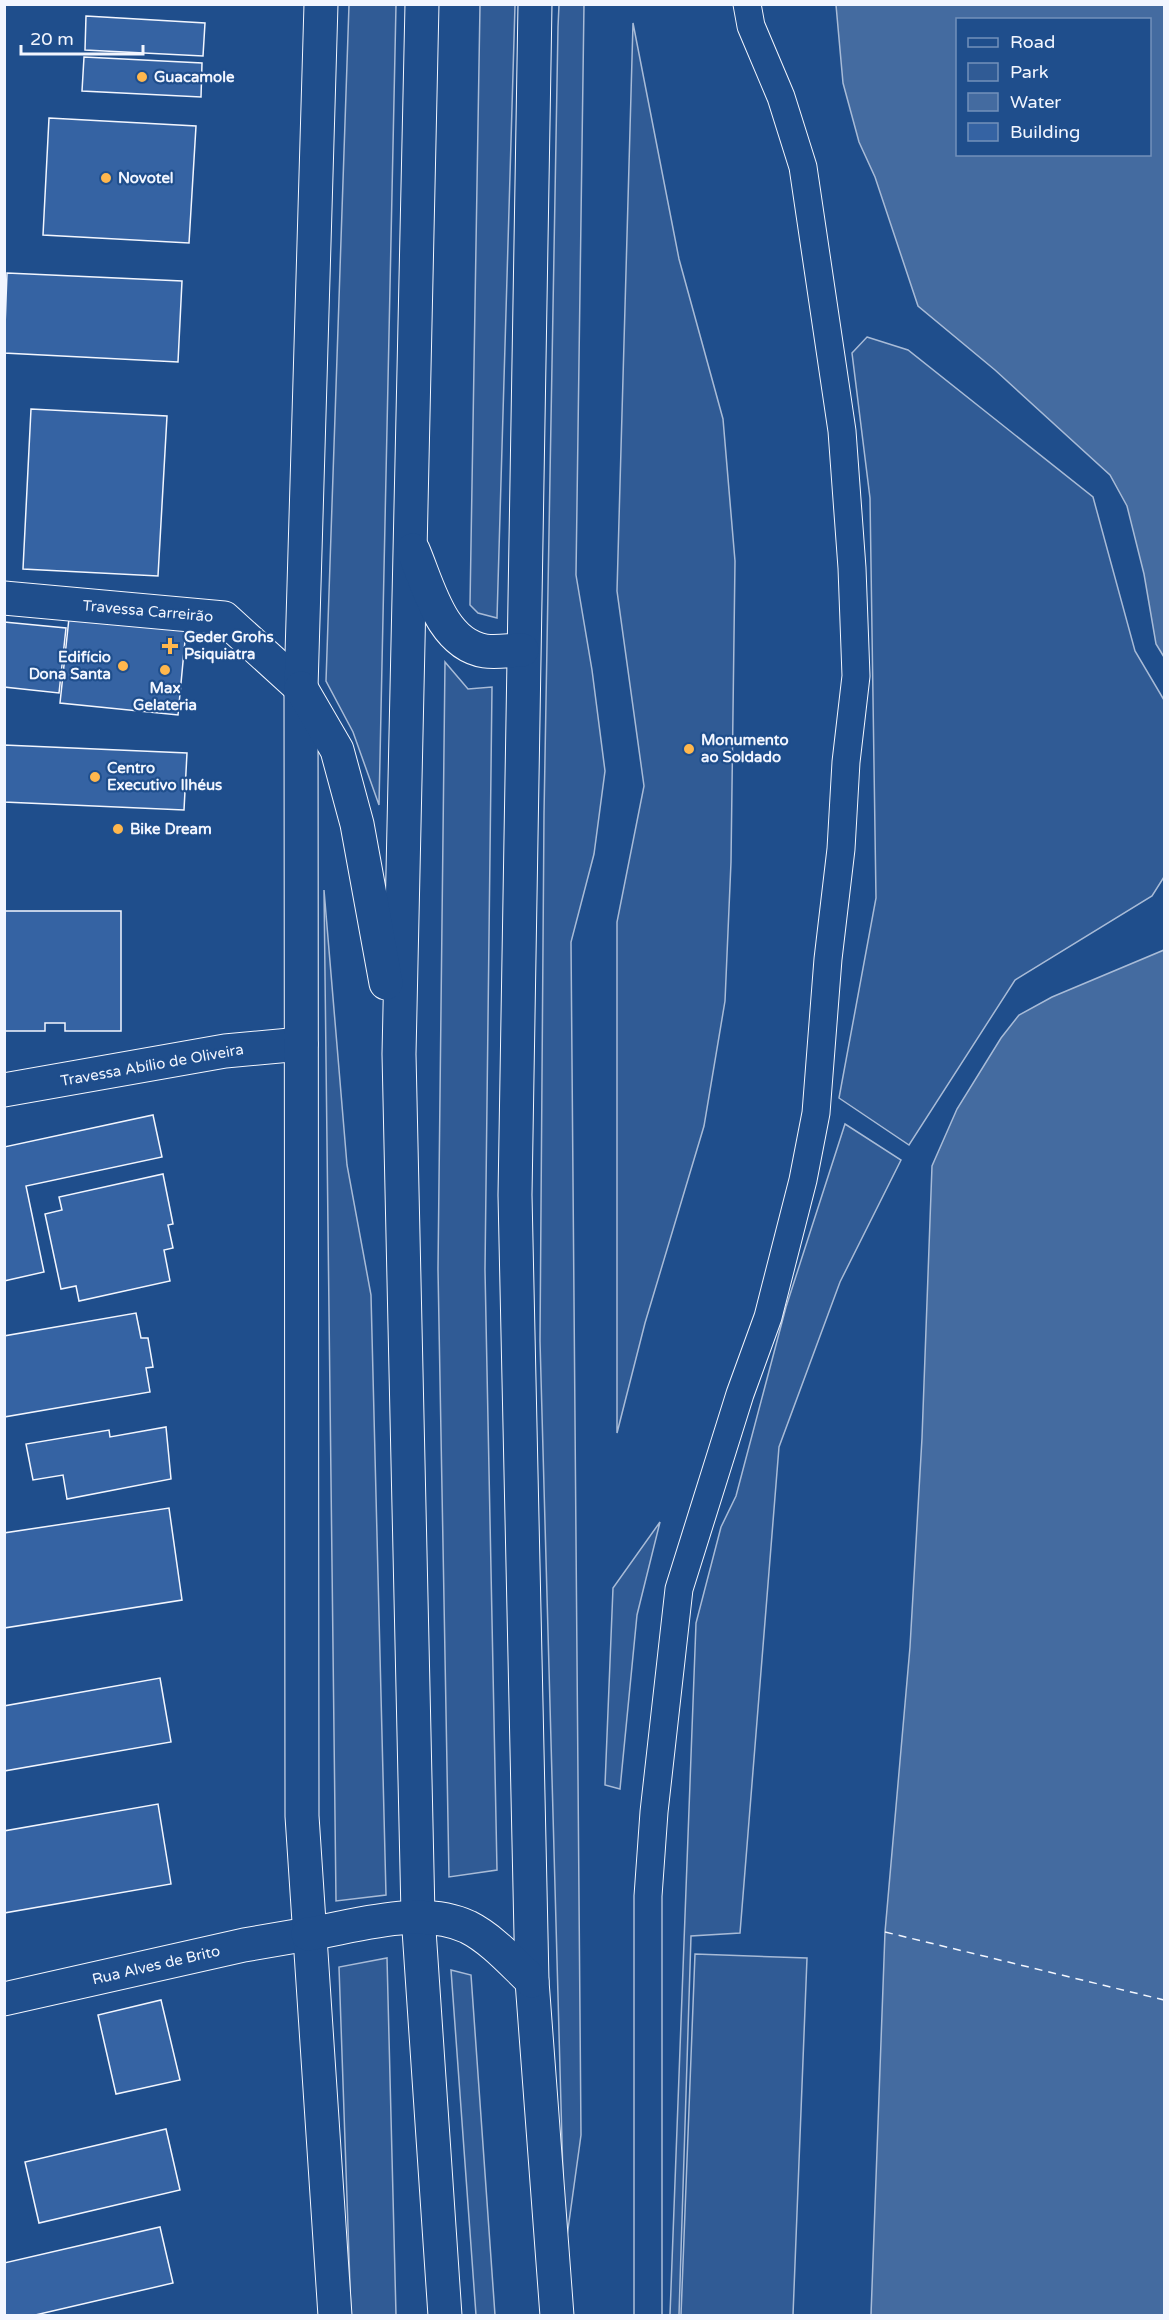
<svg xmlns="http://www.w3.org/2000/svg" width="1169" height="2320" font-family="'Varela Round',sans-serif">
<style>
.green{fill:#305b95;stroke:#a8bbd7;stroke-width:1.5}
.water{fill:#446ba0;stroke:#a8bbd7;stroke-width:1.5;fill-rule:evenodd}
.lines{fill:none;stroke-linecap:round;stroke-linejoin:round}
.ferry{stroke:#f2f6ff;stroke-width:1.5;stroke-dasharray:8 6;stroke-linecap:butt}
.building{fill:#3563a3;stroke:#f2f6ff;stroke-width:1.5}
.pedestrian-casing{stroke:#f2f6ff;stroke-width:29}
.minor-casing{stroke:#f2f6ff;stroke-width:35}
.tertiary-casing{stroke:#f2f6ff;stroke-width:35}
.primary-casing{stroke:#f2f6ff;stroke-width:35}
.trunk-casing{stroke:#f2f6ff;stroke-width:35}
.pedestrian{stroke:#1f4e8c;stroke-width:27}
.minor{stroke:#1f4e8c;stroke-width:33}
.tertiary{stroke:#1f4e8c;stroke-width:33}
.primary{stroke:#1f4e8c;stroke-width:33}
.trunk{stroke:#1f4e8c;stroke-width:33}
.poi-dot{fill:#ffb74d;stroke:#1f4e8c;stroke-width:2}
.labels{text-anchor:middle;stroke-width:4.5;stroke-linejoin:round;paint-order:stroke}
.poi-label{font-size:15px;font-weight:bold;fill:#f2f6ff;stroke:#1f4e8c;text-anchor:start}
.street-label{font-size:15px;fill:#f2f6ff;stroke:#1f4e8c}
</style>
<rect width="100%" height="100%" fill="#1f4e8c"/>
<!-- green -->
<g class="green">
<polygon points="584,4 576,575 592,670 605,771 594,854 571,942 581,2135 565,2251 540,1341 544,814 558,27 559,5"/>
<polygon points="349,5 396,5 379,805 353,732 326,681"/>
<polygon points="480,5 515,5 497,618 478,613 470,605"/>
<polygon points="633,23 679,259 723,419 735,561 731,862 725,1001 704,1126 645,1323 617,1433 617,922 644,786 617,591"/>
<polygon points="867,337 908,350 1093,497 1135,651 1164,700 1164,877 1152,896 1015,980 909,1145 839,1098 876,898 870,498 852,353"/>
<polygon points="445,662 468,689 492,687 485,1270 497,1870 449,1877 438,1269"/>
<polygon points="324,890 347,1165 371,1295 386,1895 336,1901"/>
<polygon points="845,1124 901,1160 840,1282 779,1447 740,1933 691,1936 679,2315 670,2315 696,1623 721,1527 736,1496 786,1307"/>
<polygon points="660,1522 637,1615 620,1789 605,1785 613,1588"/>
<polygon points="695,1954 807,1958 793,2315 681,2315"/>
<polygon points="387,1958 396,2315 351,2315 339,1967"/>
<polygon points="451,1970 471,1975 495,2315 476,2315"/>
</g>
<!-- water -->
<g class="water">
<path d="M836,5H1164V657L1156,644L1144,574L1127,506L1110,475L995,370L918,306L875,177L859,142L843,83ZM958,20H1150V154H958Z"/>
<polygon points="1164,950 1164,2315 871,2315 885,1932 910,1647 922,1438 932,1166 957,1109 1001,1038 1019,1015 1052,997"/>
</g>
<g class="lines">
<!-- ferry -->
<polyline class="ferry" points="885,1932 1164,2000"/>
</g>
<!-- building -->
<g class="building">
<polygon points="86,16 205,23 203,56 85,50"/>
<polygon points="84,57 202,63 201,97 82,91"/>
<polygon points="49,118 196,126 189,243 43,235"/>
<polygon points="7,273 182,281 178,362 4,353"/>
<polygon points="31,409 167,416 158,576 23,569"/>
<polygon points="69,618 186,630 178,715 60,703"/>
<polygon points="4,622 66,628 59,693 4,687"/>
<polygon points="4,745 187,753 184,810 4,802"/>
<polygon points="4,911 121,911 121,1031 65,1031 65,1023 45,1023 45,1031 4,1031"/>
<polygon points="153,1115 162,1157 26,1186 44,1272 4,1281 4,1147"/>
<polygon points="163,1174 173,1224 168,1225 173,1248 164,1250 170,1281 79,1301 76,1286 61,1289 45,1214 62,1210 59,1197"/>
<polygon points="136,1313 141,1338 148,1338 153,1367 146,1368 150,1392 4,1417 4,1336"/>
<polygon points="166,1427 171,1479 67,1499 63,1475 33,1480 26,1444 109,1430 110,1437"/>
<polygon points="169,1508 182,1600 4,1628 4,1533"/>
<polygon points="160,1678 171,1742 4,1771 4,1706"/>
<polygon points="158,1804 171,1884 4,1913 4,1831"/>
<polygon points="161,2000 180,2080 116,2094 98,2015"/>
<polygon points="166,2129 180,2190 39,2223 25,2162"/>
<polygon points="160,2227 173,2283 31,2316 4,2316 4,2263"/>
</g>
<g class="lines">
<!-- pedestrian casing -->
<g class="pedestrian-casing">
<polyline id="pedestrian" points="648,2316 648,1896 654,1812 679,1589 740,1394 768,1317 803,1180 816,1113 828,959 841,849 846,762 856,676 852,568 842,431 803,167 781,97 751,26 747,4"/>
</g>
<!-- minor casing -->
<g class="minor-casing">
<g id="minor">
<polyline points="4,598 224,618 301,688"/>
<polyline points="4,1090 225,1051 301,1044"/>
</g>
</g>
<!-- tertiary casing -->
<g class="tertiary-casing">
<polyline id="tertiary" points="4,1999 244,1945 308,1934"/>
</g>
<!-- primary casing -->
<g class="primary-casing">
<polyline id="primary" points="321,4 301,688 302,1816 335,2316"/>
</g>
<!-- trunk casing -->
<g class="trunk-casing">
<g id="trunk">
<polyline points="422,4 399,1054 418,1915 445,2316"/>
<polyline points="535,4 515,1195 532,1981 557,2316"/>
<path d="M413,550C428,585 441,644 485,651C496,653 511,650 522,650"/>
<polyline points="301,688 337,750 357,824 386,983"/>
<path d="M308,1934C357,1926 421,1905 468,1927C492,1939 513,1963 532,1981"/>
</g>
</g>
<!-- pedestrian -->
<use href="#pedestrian" class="pedestrian"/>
<!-- minor -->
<use href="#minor" class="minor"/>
<!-- tertiary -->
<use href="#tertiary" class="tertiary"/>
<!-- primary -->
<use href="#primary" class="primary"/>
<!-- trunk -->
<use href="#trunk" class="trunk"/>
</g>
<!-- markers -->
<g class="poi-dot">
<circle cx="142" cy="77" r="6"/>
<circle cx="106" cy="178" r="6"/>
<path d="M167 637h6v6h6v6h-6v6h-6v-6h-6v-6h6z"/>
<circle cx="123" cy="666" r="6"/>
<circle cx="165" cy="670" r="6"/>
<circle cx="689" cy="749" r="6"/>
<circle cx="95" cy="777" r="6"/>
<circle cx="118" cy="829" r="6"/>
</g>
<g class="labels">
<!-- poi labels -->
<g class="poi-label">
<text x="154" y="82">Guacamole</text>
<text x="118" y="183">Novotel</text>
<text x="184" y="642">Geder Grohs<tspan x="184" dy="17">Psiquiatra</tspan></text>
<text x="111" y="662" text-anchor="end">Edifício<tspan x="111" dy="17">Dona Santa</tspan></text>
<text x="165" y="693" text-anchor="middle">Max<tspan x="165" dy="17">Gelateria</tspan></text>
<text x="701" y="745">Monumento<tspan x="701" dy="17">ao Soldado</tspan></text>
<text x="107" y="773">Centro<tspan x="107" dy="17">Executivo Ilhéus</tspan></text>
<text x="130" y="834">Bike Dream</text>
</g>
<!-- street labels -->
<g class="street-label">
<text transform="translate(148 611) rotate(5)" y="5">Travessa Carreirão</text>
<text transform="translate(152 1065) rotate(-10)" y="5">Travessa Abílio de Oliveira</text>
<text transform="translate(156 1965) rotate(-13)" y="5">Rua Alves de Brito</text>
</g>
</g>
<!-- border -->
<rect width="1169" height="2320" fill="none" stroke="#f2f6ff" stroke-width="12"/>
<!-- legend -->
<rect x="956" y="18" width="195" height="138" fill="#1f4e8c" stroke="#7391ba" stroke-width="1.5"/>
<rect x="968" y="38" width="30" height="9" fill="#1f4e8c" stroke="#7391ba" stroke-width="1.5"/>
<text x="1010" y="48" font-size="18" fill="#f2f6ff">Road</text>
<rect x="968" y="63" width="30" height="18" fill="#305b95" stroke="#7391ba" stroke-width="1.5"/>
<text x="1010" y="78" font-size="18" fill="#f2f6ff">Park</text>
<rect x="968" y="93" width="30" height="18" fill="#446ba0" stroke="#7391ba" stroke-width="1.5"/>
<text x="1010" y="108" font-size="18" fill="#f2f6ff">Water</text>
<rect x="968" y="123" width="30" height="18" fill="#3563a3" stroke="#7391ba" stroke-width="1.5"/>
<text x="1010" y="138" font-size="18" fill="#f2f6ff">Building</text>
<!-- scale -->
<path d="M21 45v9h122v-9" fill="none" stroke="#f2f6ff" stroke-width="3"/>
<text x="30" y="45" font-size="18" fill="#f2f6ff" stroke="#1f4e8c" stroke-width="4.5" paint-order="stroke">20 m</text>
</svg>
